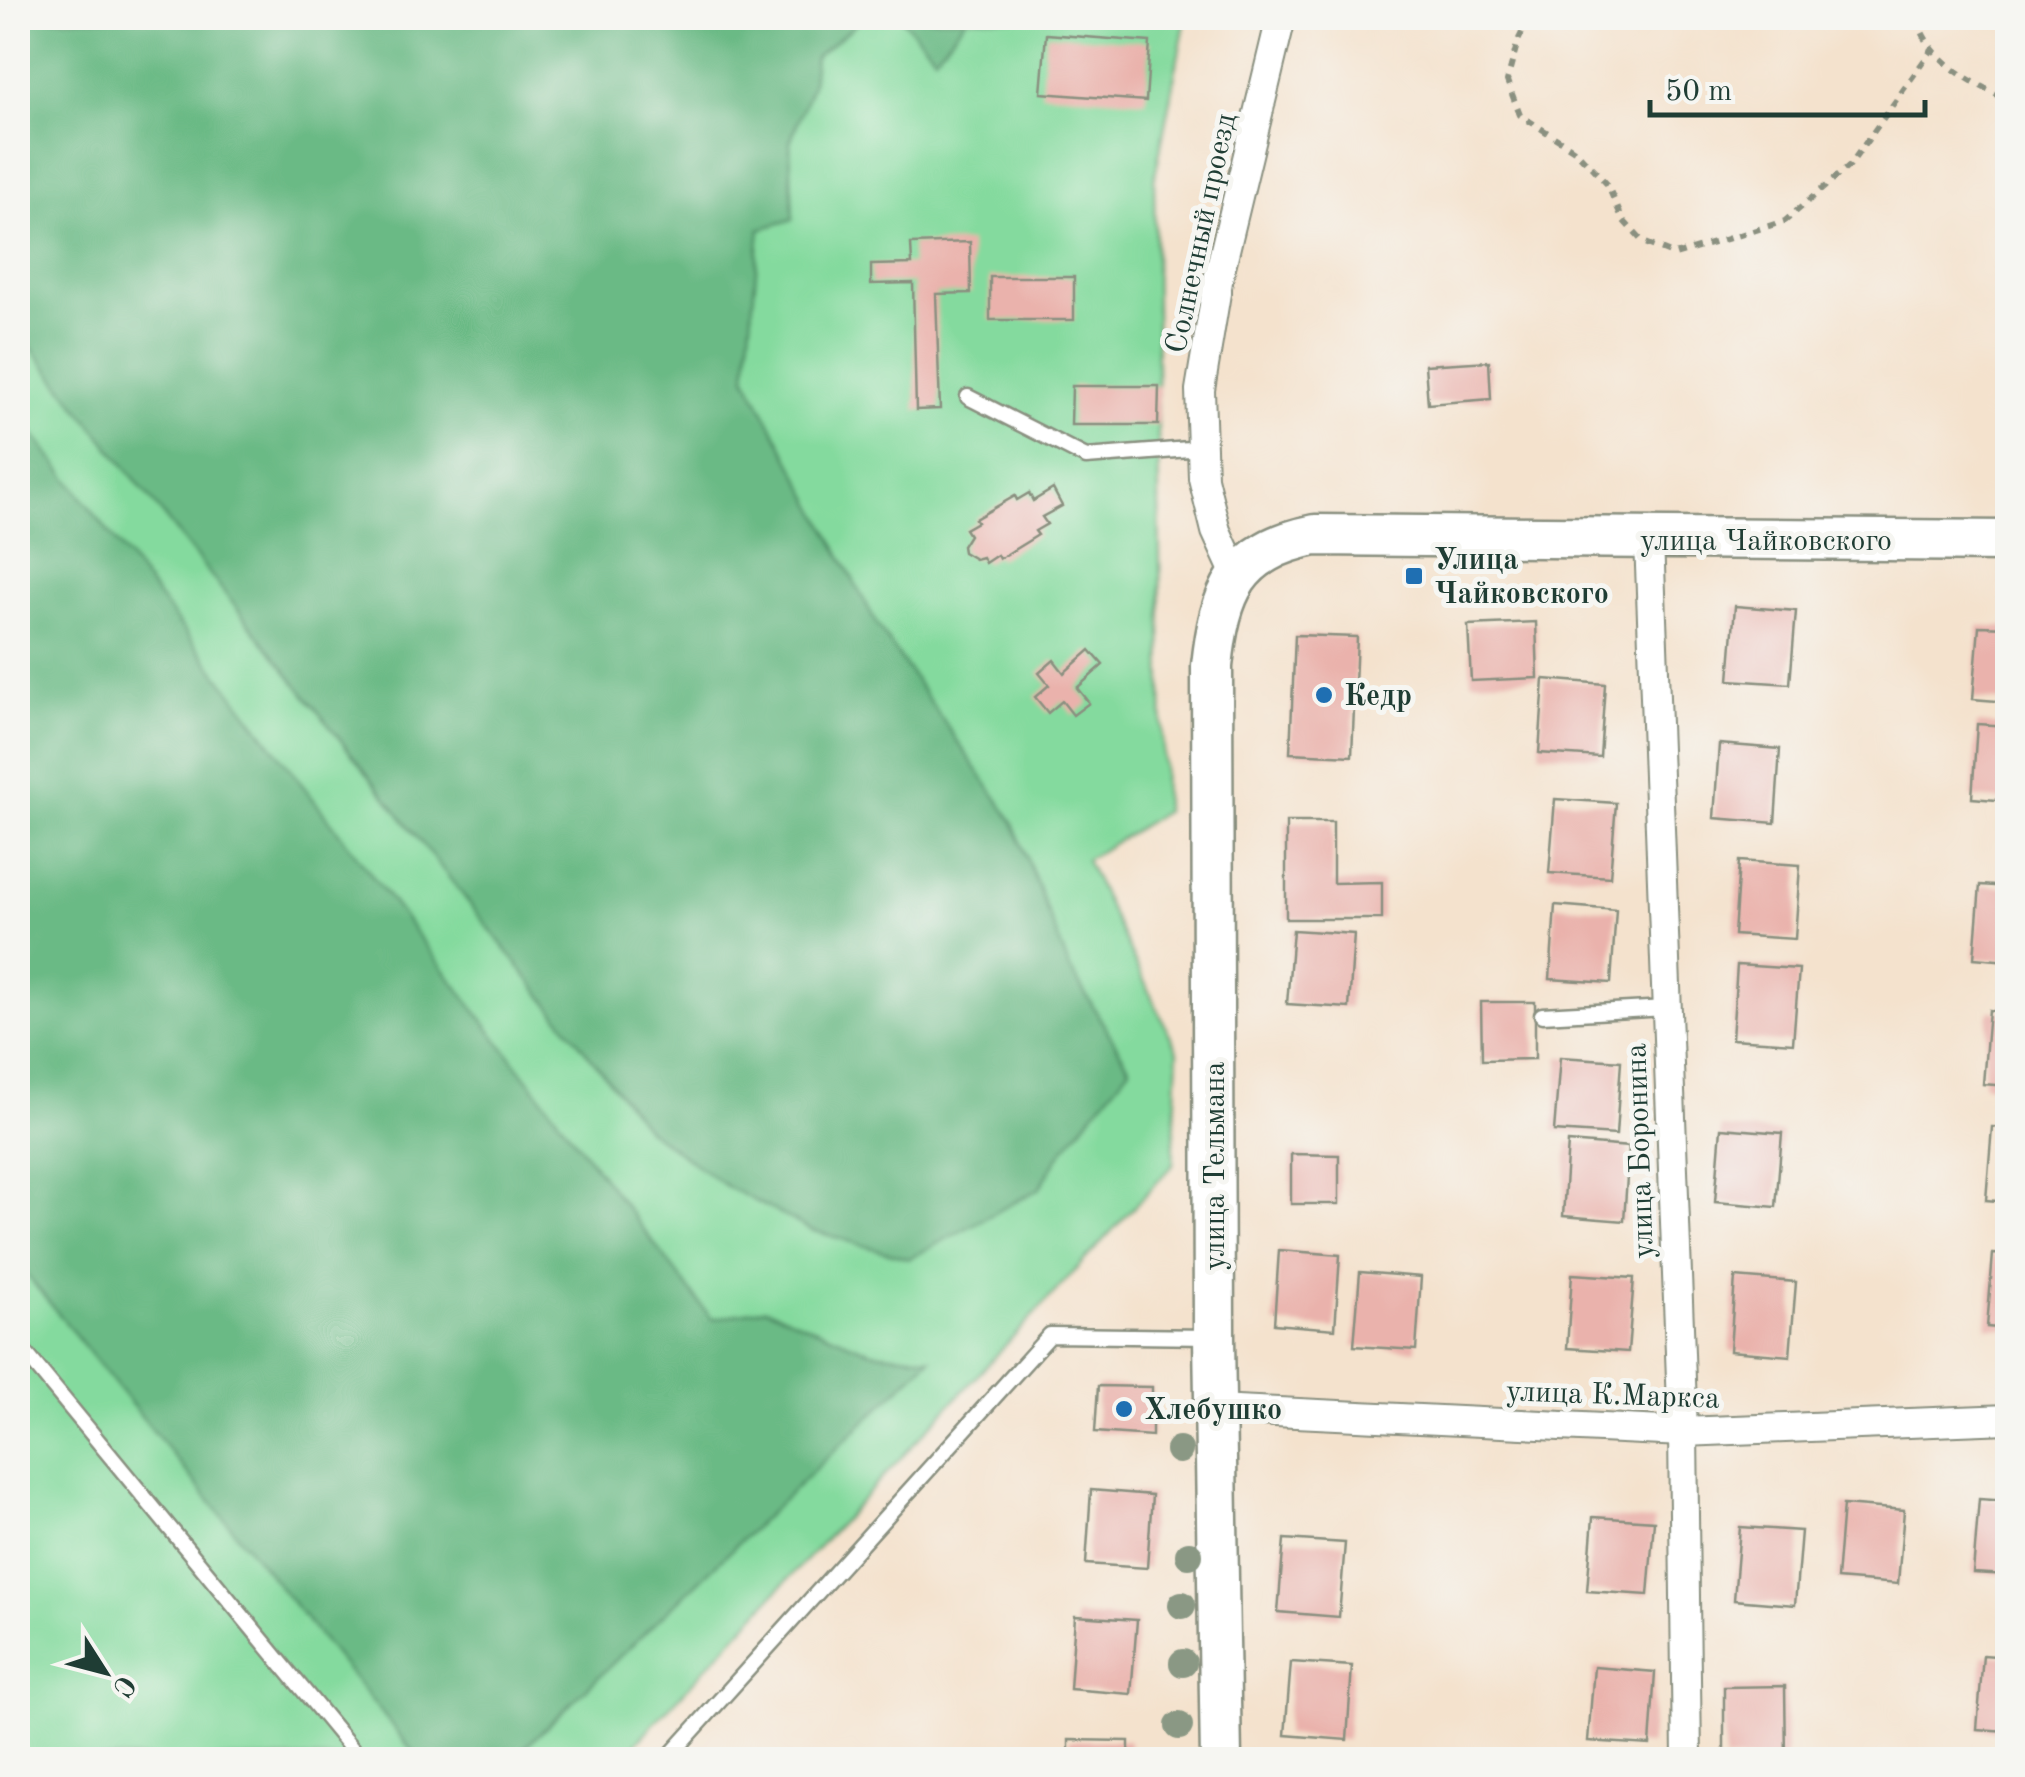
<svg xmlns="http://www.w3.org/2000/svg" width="2025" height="1777" font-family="'Old Standard TT',serif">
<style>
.green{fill:#84da9e;stroke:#528c69;stroke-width:2.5}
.forest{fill:#6bba85;stroke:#457c5c;stroke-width:2.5}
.building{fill:#eab2ac}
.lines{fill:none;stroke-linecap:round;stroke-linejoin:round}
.lane-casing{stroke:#8a9080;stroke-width:19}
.street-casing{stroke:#8a9080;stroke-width:32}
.secondary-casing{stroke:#8a9080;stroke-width:45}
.path{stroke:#8a9080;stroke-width:6;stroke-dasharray:8 8;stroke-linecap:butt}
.lane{stroke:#fff;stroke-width:14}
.street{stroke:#fff;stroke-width:28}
.secondary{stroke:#fff;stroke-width:40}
.tree{fill:#8a9884}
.poi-dot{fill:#1f6fb2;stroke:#f6f6f2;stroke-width:4}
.labels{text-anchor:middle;stroke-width:10;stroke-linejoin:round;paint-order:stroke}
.street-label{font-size:30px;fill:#1f3d34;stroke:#f6f6f2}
.poi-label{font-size:30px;font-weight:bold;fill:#1f3d34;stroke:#f6f6f2;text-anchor:start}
</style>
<rect width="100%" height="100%" fill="#f6f6f2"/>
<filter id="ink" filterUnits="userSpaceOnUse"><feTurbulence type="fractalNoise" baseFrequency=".01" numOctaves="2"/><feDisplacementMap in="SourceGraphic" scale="20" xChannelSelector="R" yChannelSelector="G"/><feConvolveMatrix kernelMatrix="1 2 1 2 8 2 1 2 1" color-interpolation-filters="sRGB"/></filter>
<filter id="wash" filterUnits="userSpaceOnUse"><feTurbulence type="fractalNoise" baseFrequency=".0048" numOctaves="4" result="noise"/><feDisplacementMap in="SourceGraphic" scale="40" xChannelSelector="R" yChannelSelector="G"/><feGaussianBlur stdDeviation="2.25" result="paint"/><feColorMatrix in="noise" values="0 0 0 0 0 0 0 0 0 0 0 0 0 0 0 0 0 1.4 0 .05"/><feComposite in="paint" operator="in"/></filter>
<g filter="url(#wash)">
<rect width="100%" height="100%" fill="#f4e2cd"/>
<!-- green -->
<polygon class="green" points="18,18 1186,18 1154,181 1164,812 1086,860 1178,1052 1173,1165 621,1759 18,1759"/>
<!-- forest -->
<g class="forest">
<polygon points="18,18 864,18 815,57 812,85 790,142 793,219 760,229 746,377 878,626 1013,822 1069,967 1130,1068 1063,1150 1039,1189 909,1259 811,1230 726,1186 648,1130 18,331"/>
<polygon points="901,18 967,18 935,56"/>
<polygon points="18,414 712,1319 765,1308 872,1352 931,1358 513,1759 419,1759 18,1264"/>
</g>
<g id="blocks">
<!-- building -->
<g class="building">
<polygon points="1046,34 1150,42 1146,101 1041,93"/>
<polygon points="970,242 971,293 936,294 940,409 916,410 913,283 871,284 871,265 912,264 911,244"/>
<rect x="990" y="277" width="84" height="43"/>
<polygon points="1489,361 1491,399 1428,404 1425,365"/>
<polygon points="1072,386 1159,386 1158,425 1071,425"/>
<polygon points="1053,489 1062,506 1042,517 1047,524 1035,531 1038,535 999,559 997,555 985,563 982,557 975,559 963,552 962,546 969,535 965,529 977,522 975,519 1015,496 1017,500 1029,493 1033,501"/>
<polygon points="1735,606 1796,611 1790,684 1729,680"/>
<polygon points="1536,622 1538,678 1471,681 1468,625"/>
<polygon points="1979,626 2008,627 2008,702 1973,699"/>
<polygon points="1295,635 1357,637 1352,756 1290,753"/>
<polygon points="1090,650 1103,665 1077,688 1089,703 1073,715 1062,701 1048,713 1035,697 1049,685 1039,673 1054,660 1064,673"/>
<polygon points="1544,679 1605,684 1600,757 1539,753"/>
<polygon points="1977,724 2008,726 2008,801 1972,798"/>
<polygon points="1719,744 1780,749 1775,823 1714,818"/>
<polygon points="1555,799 1616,803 1610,877 1549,873"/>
<polygon points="1286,822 1333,822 1333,883 1382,882 1382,919 1286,919"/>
<polygon points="1739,861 1800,865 1795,939 1734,935"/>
<polygon points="1980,885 2008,887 2008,961 1974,958"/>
<polygon points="1555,905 1616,910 1611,983 1550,979"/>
<polygon points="1293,930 1354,934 1349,1008 1287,1004"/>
<polygon points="1737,965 1799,969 1793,1043 1732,1039"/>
<polygon points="1481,1002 1535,1002 1535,1059 1482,1060"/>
<polygon points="1989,1010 2008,1012 2008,1086 1983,1084"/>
<polygon points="1560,1057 1621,1061 1616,1135 1554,1131"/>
<polygon points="1992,1127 2008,1128 2008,1202 1986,1200"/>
<polygon points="1721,1128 1782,1133 1776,1207 1715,1202"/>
<polygon points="1568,1142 1629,1147 1624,1221 1563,1216"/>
<polygon points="1291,1154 1339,1155 1339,1204 1291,1204"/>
<polygon points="1279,1250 1340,1255 1335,1329 1274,1324"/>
<polygon points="1993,1254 2008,1255 2008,1329 1987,1327"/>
<polygon points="1360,1272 1421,1277 1416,1350 1354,1346"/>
<polygon points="1572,1274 1634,1278 1628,1352 1567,1348"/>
<polygon points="1735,1277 1796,1282 1790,1356 1730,1351"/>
<polygon points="1098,1386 1152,1387 1152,1436 1095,1432"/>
<polygon points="1091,1490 1152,1495 1147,1568 1086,1564"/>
<polygon points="1979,1499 2008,1501 2008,1575 1973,1573"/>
<polygon points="1843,1505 1904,1510 1898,1584 1837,1579"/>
<polygon points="1593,1517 1654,1521 1648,1595 1587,1591"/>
<polygon points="1740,1527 1801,1531 1795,1605 1734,1600"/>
<polygon points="1284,1539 1345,1543 1339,1617 1278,1612"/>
<polygon points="1075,1616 1137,1620 1131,1694 1070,1689"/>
<polygon points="1983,1655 2008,1657 2008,1731 1977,1729"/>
<polygon points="1291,1662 1352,1666 1347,1740 1285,1735"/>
<polygon points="1594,1667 1655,1672 1650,1745 1588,1741"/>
<polygon points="1785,1686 1786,1760 1724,1760 1724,1687"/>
<polygon points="1069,1740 1129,1741 1129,1760 1069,1760"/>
</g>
</g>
</g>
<g filter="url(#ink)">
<use href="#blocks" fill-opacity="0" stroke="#8a9080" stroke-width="2.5"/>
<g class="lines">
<!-- lane casing -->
<g class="lane-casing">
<g id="lane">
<polyline points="968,397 1086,457 1202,448"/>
<polyline points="1542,1015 1666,1008"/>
<polyline points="18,1344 361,1760"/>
<polyline points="666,1760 1050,1335 1211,1337"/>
</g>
</g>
<!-- street casing -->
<g class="street-casing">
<g id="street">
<polyline points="1649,540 1683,1432 1687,1760"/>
<polyline points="1237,577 1216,531 1203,478 1200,390 1219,275 1281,18"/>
<polyline points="1216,1409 1683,1432 2008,1419"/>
</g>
</g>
<!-- secondary casing -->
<g class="secondary-casing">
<path id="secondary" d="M1221,1760L1214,1338L1212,666C1220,592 1235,551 1315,535L2008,541"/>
</g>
<!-- path -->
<g class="path">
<polyline points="1529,18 1518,41 1507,81 1520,115 1576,151 1607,184 1623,220 1643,242 1675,255 1785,221 1850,165 1933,48"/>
<path d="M1917,18C1929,62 1970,81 2008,100"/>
</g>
<!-- lane -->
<use href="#lane" class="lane"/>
<!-- street -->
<use href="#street" class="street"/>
<!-- secondary -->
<use href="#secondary" class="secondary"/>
</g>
<!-- trees -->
<g class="tree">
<circle cx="1179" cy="1450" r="14"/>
<circle cx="1189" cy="1555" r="14"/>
<circle cx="1182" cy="1605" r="14"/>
<circle cx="1183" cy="1663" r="14"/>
<circle cx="1179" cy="1726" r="14"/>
</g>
</g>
<!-- markers -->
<g class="poi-dot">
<rect x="1404" y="566" width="20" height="20" rx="5"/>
<circle cx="1324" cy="695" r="10"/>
<circle cx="1124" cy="1409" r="10"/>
</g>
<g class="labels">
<!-- street labels -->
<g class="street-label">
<text transform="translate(1200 233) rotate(-78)" y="10">Солнечный проезд</text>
<text x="1766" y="550">улица Чайковского</text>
<text transform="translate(1639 1151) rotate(-92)" y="10">улица Боронина</text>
<text transform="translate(1214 1166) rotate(-90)" y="10">улица Тельмана</text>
<text transform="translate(1613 1394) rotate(2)" y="10">улица К.Маркса</text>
</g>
<!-- poi labels -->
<g class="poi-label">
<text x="1434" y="569">Улица<tspan x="1434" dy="34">Чайковского</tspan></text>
<text x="1344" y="705">Кедр</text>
<text x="1144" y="1419">Хлебушко</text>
</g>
</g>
<!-- margin -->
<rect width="2025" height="1777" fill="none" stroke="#f6f6f2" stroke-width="60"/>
<!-- north arrow -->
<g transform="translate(105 1672) rotate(126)" stroke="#f6f6f2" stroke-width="8" paint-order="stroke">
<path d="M0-8L18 38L0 25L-18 38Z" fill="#1f3d34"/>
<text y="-15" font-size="28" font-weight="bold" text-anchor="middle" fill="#1f3d34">С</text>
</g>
<!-- scale -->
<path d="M1650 100v15h275v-15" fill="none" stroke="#1f3d34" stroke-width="5"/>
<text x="1665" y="100" font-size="30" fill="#1f3d34" stroke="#f6f6f2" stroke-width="8" paint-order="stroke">50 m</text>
</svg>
